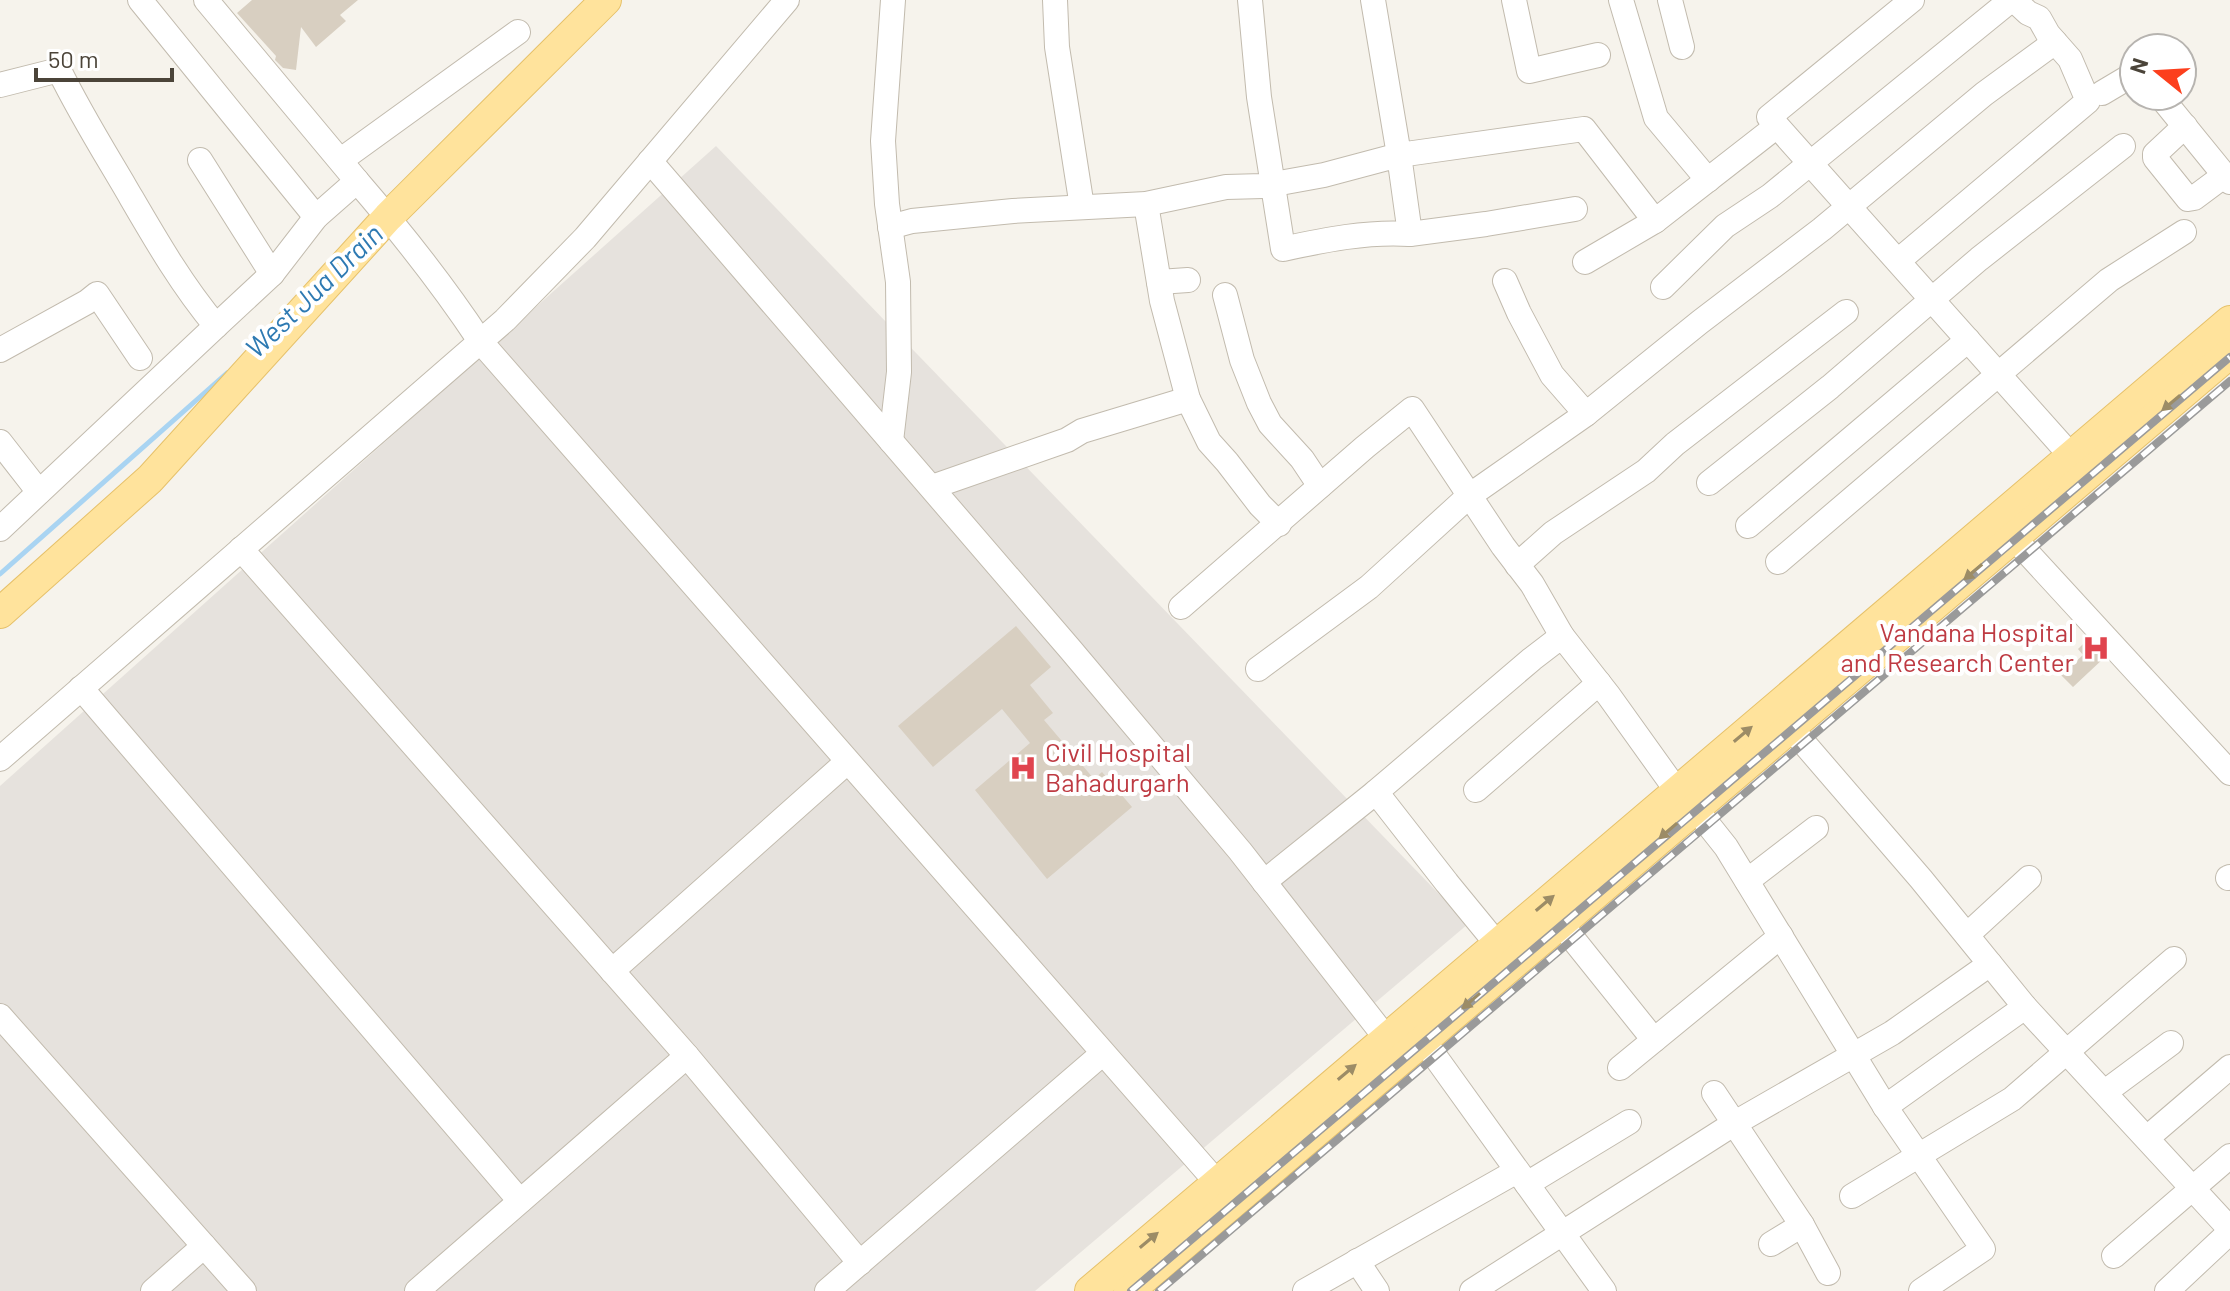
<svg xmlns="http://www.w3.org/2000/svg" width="2230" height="1291" font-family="Barlow,sans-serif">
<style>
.industrial{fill:#e6e2dd}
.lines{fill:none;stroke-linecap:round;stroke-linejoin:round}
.stream{stroke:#a9d4f2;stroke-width:5}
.building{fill:#d8cfc1}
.minor-casing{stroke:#c2bbae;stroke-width:26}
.major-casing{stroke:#e6c16a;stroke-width:32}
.minor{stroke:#fff;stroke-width:24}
.major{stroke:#ffe39c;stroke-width:30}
.rail-casing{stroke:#9a9a9a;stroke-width:8}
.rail{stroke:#fff;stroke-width:5;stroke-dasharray:15;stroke-linecap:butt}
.oneway{fill:#9c8c66}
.labels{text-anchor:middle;stroke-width:8;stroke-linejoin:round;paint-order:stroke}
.health-label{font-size:26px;fill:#be3a42;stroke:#fff;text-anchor:end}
.water-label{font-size:28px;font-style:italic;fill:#2e7ab2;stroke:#fff}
</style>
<rect width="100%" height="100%" fill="#f6f3ec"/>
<!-- industrial -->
<polygon class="industrial" points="716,146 1468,924 1035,1291 0,1291 0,786"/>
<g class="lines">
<!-- stream -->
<polyline class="stream" points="0,574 227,373"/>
</g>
<!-- building -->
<g class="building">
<polygon points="252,0 358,0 340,15 346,21 316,47 301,27 296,70 283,68 275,60 276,56 237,13"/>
<polygon points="1016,626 1051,667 1030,685 1053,713 1044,720 1094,779 1102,772 1132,807 1047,879 975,790 1030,743 1002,709 933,767 898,726"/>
<polygon points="2087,640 2104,658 2073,687 2061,675 2083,655 2078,649"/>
</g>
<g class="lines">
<!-- minor casing -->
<g class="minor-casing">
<g id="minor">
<polyline points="140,0 316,217"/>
<polyline points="206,0 357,181"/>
<polyline points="1055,0 1057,47 1082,207"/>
<path d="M1250,0L1259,97L1283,249C1324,240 1368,231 1410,234"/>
<polyline points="1373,0 1399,155 1584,129 1655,221 1777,126"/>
<polyline points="1514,0 1529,71 1598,55"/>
<polyline points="1621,0 1656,118 1708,180"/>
<polyline points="1670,0 1682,47"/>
<polyline points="1912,0 1769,117 2081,467"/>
<path d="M0,85L59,70C79,111 102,148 125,187C153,235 180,283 216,326L272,274"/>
<polyline points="2102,93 2134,74"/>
<polyline points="2160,96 2230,182"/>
<polyline points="2185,126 2155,154 2155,158 2188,199 2194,198 2225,175"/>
<path d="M200,160L272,274L316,217L357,181C401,232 443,285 480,341L1227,1194"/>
<polyline points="341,160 518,32"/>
<polyline points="650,161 1070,649 1240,851 1386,1038"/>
<polyline points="1146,204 1162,301 1188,399 1209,442 1227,462 1260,505 1279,524"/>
<polyline points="890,227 912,221 1013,211 1146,204 1226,187 1263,186 1324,175 1399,155 1410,234 1486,224 1575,209"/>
<polyline points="1898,261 2088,101 2070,59 2048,34 2039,18 2028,13 2014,0"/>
<polyline points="1585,262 1655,221"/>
<polyline points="1505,281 1519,313 1552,375 1586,414"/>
<polyline points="1159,282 1188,280"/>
<polyline points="1663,287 1725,226 1770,196 2011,0"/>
<polyline points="1225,295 1242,360 1259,403 1270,424 1302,459 1320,486"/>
<polyline points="0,350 87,302 97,294 140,358"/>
<polyline points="891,441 899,372 898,282 887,204 883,141 893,0"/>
<polyline points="0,442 39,492"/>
<polyline points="1709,483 1830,387 1979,259 2123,146"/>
<polyline points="932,487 1067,440 1082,431 1188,399"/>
<polyline points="1748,526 1968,340"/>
<polyline points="0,529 216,326"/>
<polyline points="2013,537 2230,773"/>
<polyline points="241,549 687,1056 860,1263"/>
<polyline points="1778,562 2109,280 2184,232"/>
<polyline points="1517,565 1553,533 1646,471 1675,444 1846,312"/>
<polyline points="1181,607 1365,447 1412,409 1503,546 1532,584 1562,636"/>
<polyline points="1258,669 1369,587 1469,496 1586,414 1700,322 1822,229 1984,94 2055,42"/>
<polyline points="81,688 520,1201"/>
<polyline points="1790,727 1921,879 2025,1007 2230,1229"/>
<polyline points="0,759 505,320 585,238 787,0"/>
<polyline points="1476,790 1599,683"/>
<polyline points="2228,878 2230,877"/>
<polyline points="1747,881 1816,828"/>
<polyline points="1264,882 1376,792"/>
<polyline points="1561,924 1654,1040"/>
<polyline points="1967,935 2029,878"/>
<polyline points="1497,944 1447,883 1376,792 1532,659 1562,636 1609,696 1677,791 1695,808 1726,847 1884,1105 1983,1249 1921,1291"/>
<polyline points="612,971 847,762"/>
<polyline points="0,1016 244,1291"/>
<polyline points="1424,1041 1604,1291"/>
<polyline points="1620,1068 1781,936"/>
<polyline points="2105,1092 2171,1043"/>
<polyline points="1714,1093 1802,1225 1828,1273"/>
<polyline points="1885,1107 2025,1007"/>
<polyline points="2147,1138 2230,1067"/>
<polyline points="1527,1184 1629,1122"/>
<polyline points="1852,1196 2012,1099 2174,959"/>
<polyline points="1771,1244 1802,1225"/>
<polyline points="2114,1256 2230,1156"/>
<polyline points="1357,1261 1377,1291"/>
<polyline points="153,1291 204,1246"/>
<polyline points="417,1291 687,1056"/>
<polyline points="827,1291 1102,1054"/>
<polyline points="1305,1291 1517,1171"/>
<polyline points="1472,1291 1735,1123 1892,1033 1990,964"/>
<polyline points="2167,1291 2230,1232"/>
</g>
</g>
<!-- major casing -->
<g class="major-casing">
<g id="major">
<polyline points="0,613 150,479 388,217 606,0"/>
<polyline points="1090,1291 2230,321"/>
<polyline points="1129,1291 2230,353"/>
</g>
</g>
<!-- minor -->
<use href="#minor" class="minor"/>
<!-- major -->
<use href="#major" class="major"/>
<!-- rail casing -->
<g class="rail-casing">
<g id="rail">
<polyline points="1131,1291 2230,357"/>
<polyline points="1159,1291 2230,381"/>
</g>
</g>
<!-- rail -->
<use href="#rail" class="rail"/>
</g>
<!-- one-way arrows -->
<defs><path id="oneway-solid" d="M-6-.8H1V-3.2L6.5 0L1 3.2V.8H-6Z" transform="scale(2)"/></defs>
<g class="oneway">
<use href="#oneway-solid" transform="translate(2171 403) rotate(140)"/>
<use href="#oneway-solid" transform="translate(1973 572) rotate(140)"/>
<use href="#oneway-solid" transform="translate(1743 734) rotate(-40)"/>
<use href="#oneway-solid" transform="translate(1668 831) rotate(139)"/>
<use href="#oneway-solid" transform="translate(1545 903) rotate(-40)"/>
<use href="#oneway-solid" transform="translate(1471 1001) rotate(139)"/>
<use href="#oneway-solid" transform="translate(1347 1072) rotate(-40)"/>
<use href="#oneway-solid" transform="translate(1149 1240) rotate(-40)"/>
</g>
<!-- icons -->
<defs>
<g id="hospital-bare" transform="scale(2.16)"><path d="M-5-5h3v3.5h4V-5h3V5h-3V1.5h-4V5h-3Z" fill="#e0444e" stroke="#fff" stroke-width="2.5" paint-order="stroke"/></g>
</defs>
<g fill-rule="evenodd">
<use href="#hospital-bare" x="2096" y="648"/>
<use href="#hospital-bare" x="1023" y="768"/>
</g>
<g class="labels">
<!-- health labels -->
<g class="health-label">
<text x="2074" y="642">Vandana Hospital<tspan x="2074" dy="30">and Research Center</tspan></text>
<text x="1045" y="762" text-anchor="start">Civil Hospital<tspan x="1045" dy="30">Bahadurgarh</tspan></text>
</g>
<!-- water labels -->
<g class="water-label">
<text transform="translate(314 291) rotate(-44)" y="10">West Jua Drain</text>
</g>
</g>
<!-- north arrow -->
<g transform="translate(2158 72) rotate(288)"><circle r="38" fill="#ffffff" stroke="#b7b4b0" stroke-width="2"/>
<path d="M0-6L14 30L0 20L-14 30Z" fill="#fc3f1d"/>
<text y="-12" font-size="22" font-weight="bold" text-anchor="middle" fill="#4b4439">N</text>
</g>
<!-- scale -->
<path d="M36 68v12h136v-12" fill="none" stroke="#4b4439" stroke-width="4"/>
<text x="48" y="68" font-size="24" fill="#4b4439" stroke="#ffffff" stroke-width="6" paint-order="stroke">50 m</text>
</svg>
